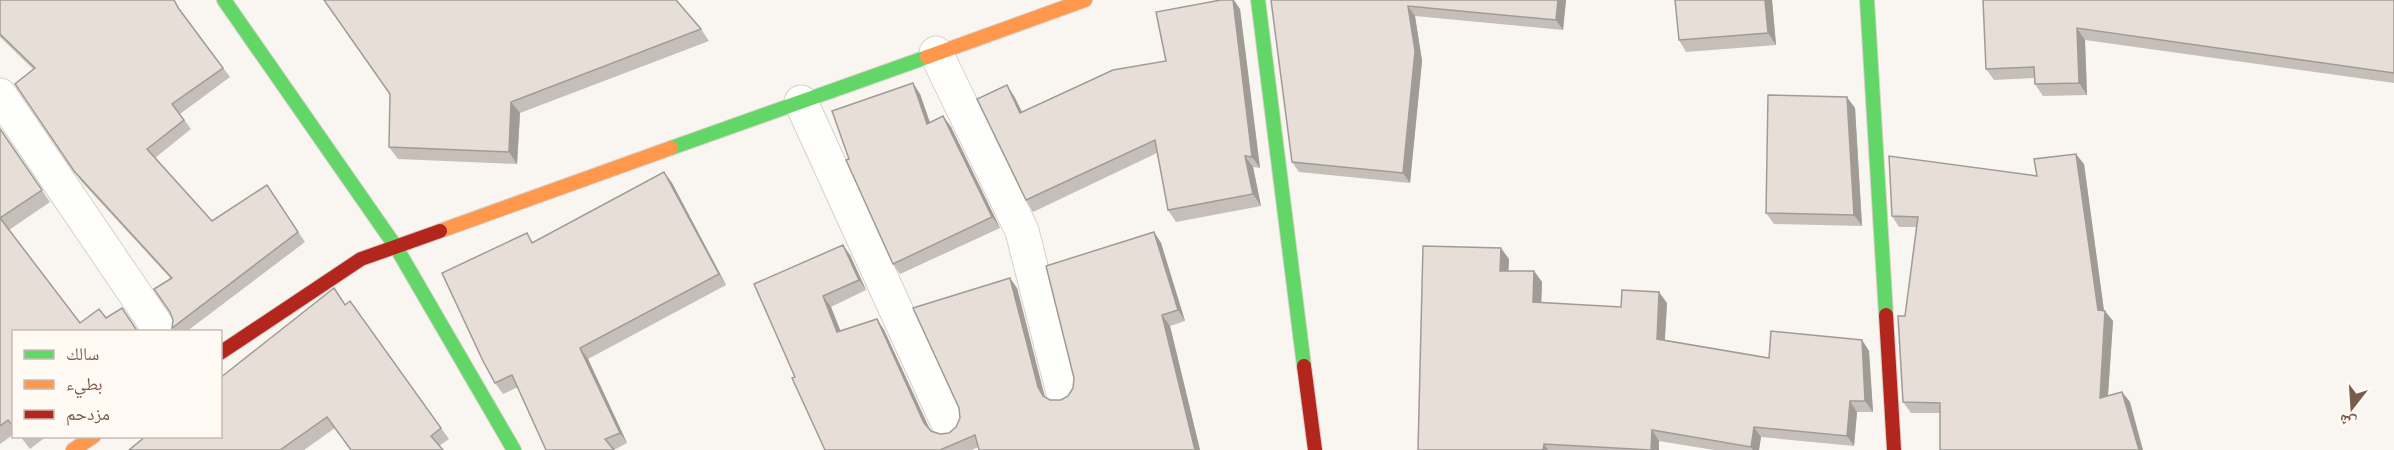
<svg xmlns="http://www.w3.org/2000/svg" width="2394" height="450" font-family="Helvetica,'Noto Naskh Arabic',sans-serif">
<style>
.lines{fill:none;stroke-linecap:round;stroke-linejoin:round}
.street-casing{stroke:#d7d1cb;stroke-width:35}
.fast-casing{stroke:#d9d2cb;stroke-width:16}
.slow-casing{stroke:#d9d2cb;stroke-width:16}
.jam-casing{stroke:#d9d2cb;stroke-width:16}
.street{stroke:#fefefd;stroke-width:33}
.fast{stroke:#63d668;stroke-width:14}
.slow{stroke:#ff974d;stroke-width:14}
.jam{stroke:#b3261e;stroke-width:14}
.wall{fill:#c6bfb9}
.shaded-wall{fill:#a19b96}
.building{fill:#e6ded7;stroke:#a19b96;stroke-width:1.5}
</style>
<rect width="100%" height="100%" fill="#f9f5f0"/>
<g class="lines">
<!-- street casing -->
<g class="street-casing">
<g id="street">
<polyline points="936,53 1022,231 1063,393"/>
<polyline points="0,95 161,332"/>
<polyline points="801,102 949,426"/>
</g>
</g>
<!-- fast casing -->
<g class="fast-casing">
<g id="fast">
<polyline points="224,0 396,247 514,450"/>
<polyline points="1258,0 1304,366"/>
<polyline points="1867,0 1886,315"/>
<polyline points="671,148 927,57"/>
</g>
</g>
<!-- slow casing -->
<g class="slow-casing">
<g id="slow">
<polyline points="927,57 1085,0"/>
<polyline points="440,231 671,148"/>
<polyline points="73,450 94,436"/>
</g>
</g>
<!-- jam casing -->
<g class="jam-casing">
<g id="jam">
<polyline points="1886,315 1894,450"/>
<polyline points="220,353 361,259 440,231"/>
<polyline points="1304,366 1315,450"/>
</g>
</g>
<!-- street -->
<use href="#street" class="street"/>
<!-- fast -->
<use href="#fast" class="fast"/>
<!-- slow -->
<use href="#slow" class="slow"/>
<!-- jam -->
<use href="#jam" class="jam"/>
</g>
<!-- wall -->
<g class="wall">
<polygon points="0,0 184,15 230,77 180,114 191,129 155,158 212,221 274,195 305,242 186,332 175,332 172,328 173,320 171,279 81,181 15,84 33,69 0,37"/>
<polygon points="1271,0 1566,0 1563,30 1415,16 1422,61 1410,183 1299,172 1292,162"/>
<polygon points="1675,0 1772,0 1776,45 1686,52 1679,40"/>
<polygon points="1983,0 2394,0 2394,83 2085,40 2087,95 2043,96 2035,84 2034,78 1994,80 1986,69"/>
<polygon points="1240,9 1260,168 1253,167 1261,206 1176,222 1168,210 1157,153 1033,212 1026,200 1014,96 1022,112 1166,61"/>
<polygon points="701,29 709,41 520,113 517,164 398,159 389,147"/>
<polygon points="920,94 930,122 943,116 951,127 1000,228 900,274 893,264"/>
<polygon points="1855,108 1862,226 1774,224 1766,213"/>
<polygon points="0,128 50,202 9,230 80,323 106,318 138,332 14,332 14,434 0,444"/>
<polygon points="2084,164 2104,311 2113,321 2108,396 2122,392 2130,402 1940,413 1911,413 1903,402 1905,316 1916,227 1899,227 1892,216 2037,176"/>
<polygon points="664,172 672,183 726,285 588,359 627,443 614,450 518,387 503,394 495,383 533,242"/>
<polygon points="1154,232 1161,243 1185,321 1170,326 1200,450 979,450 978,447 972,450 825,450 795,377 754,284 850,255 866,290 831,307 840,331 877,319 884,330 930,430 931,431 940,434 949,433 956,427 1017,288 1045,397 1050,400 1061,400 1068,396 1073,388"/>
<polygon points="1509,259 1508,271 1534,271 1542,282 1541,303 1621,307 1667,303 1665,340 1769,358 1862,340 1869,351 1873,412 1857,412 1854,446 1761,437 1759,450 1714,450 1659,441 1659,450 1418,450"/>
<polygon points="350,301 449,439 439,446 335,428 304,450 129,450"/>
<polygon points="20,436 47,436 30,449"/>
</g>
<!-- shaded-wall -->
<g class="shaded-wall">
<polygon points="1233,0 1234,0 1240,9 1260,168 1252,157"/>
<polygon points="1558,0 1566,0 1563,30 1556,20"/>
<polygon points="1765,0 1772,0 1776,45 1768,33"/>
<polygon points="1408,6 1415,16 1422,61 1410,183 1403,173"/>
<polygon points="2077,28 2085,40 2087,95 2079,83"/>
<polygon points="913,83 920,94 934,135 927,124"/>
<polygon points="1007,85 1014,96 1028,124 1020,113"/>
<polygon points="1847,97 1855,108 1862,226 1854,215"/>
<polygon points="511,102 520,113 517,164 509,152"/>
<polygon points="943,116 951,127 1000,228 992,217"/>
<polygon points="2076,154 2084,164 2105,318 2105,311 2113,321 2107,409 2100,398 2098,310"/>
<polygon points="1245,156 1253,167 1261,206 1253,194"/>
<polygon points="664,172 672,183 726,285 719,274"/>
<polygon points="1154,232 1161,243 1185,321 1178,310"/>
<polygon points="843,245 850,255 866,290 859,280"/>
<polygon points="1501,248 1509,259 1508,282 1500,271"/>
<polygon points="1534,271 1542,282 1541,313 1533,302"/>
<polygon points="1010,278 1017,288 1045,398 1038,387"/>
<polygon points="1659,292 1667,303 1664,350 1657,339"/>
<polygon points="823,296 831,307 845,342 837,332"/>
<polygon points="1162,315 1170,326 1200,450 1195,450"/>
<polygon points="877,319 884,330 932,434 924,423"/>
<polygon points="1862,340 1869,351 1873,412 1865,401"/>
<polygon points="580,348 588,359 627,443 620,433"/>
<polygon points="2122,392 2130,402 2143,450 2139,450"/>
<polygon points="1850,401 1857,412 1854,446 1847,436"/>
<polygon points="1754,427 1761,437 1759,450 1753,450 1751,447"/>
<polygon points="1652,430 1659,441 1659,450 1651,450"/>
<polygon points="1544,444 1548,450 1543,450"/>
</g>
<!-- building -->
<g class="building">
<polygon points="0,0 174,0 179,9 223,68 172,104 184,120 147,149 212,221 267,185 298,232 172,328 173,320 170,312 154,289 172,278 74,171 15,84 35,68 0,34"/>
<polygon points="324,0 676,0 701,29 511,102 509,152 389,147 390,94"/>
<polygon points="1221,0 1233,0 1252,157 1245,156 1253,194 1168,210 1155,140 1026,200 977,99 1007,85 1020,113 1113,70 1166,61 1156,12"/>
<polygon points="1271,0 1558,0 1556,20 1408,6 1415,51 1403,173 1292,162"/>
<polygon points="1675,0 1765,0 1768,33 1679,40"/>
<polygon points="1983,0 2394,0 2394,73 2077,28 2079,83 2035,84 2034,67 1986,69"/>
<polygon points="913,83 927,124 943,116 992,217 893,264 846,160 849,159 832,111"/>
<polygon points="1768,95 1847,97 1854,215 1766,213"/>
<polygon points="0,129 42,190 0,218 80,323 99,309 106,318 122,308 138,332 14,332 14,427 8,420 0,426"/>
<polygon points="2076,154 2098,310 2105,311 2100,398 2122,392 2139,450 1940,450 1940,403 1903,402 1898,316 1905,316 1918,217 1892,216 1889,156 2037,176 2034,159"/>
<polygon points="664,172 719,274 580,348 620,433 605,439 614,450 546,450 512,375 495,383 483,361 442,273 527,233 532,243"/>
<polygon points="1154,232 1178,310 1162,315 1195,450 979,450 975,435 940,450 825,450 792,378 795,377 754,284 843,245 859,280 823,296 837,332 877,319 924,423 931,431 940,434 949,433 956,427 960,418 959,408 913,308 1010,278 1038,387 1043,396 1050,400 1061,400 1068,396 1073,388 1074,378 1046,266"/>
<polygon points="1423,246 1501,248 1500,271 1534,271 1533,302 1621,307 1622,290 1659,292 1657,339 1769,358 1771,331 1862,340 1865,401 1850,401 1847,436 1754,427 1751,447 1652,430 1651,450 1544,444 1543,450 1418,450"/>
<polygon points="334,288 345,305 350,301 441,428 431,436 443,450 351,450 327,417 280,450 129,450 146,436 220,436 220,378"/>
</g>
<!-- legend -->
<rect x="12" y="330" width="210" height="108" fill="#fffaf3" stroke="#cabbb1" stroke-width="1.5"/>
<rect x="24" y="350" width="30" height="9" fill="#63d668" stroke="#cabbb1" stroke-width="1.5"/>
<text x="66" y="360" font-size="18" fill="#7a5c4d">سالك</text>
<rect x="24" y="380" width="30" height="9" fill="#ff974d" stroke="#cabbb1" stroke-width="1.5"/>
<text x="66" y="390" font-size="18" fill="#7a5c4d">بطيء</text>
<rect x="24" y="410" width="30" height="9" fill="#b3261e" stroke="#cabbb1" stroke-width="1.5"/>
<text x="66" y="420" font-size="18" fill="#7a5c4d">مزدحم</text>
<!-- north arrow -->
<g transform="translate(2352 408) rotate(197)" stroke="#fffaf3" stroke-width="4.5" paint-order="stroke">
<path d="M0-4.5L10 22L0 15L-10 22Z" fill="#7a5c4d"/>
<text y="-9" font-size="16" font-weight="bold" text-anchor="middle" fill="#7a5c4d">ش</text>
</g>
</svg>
